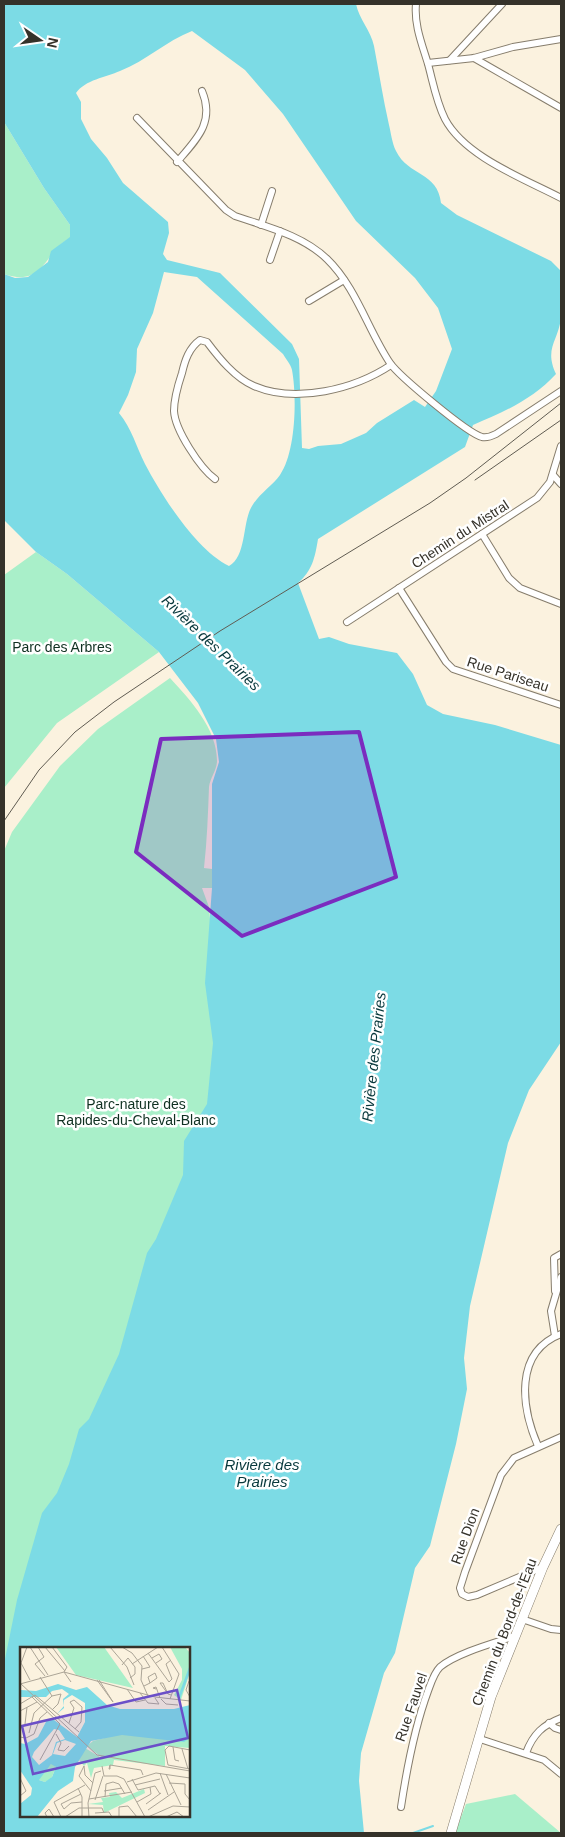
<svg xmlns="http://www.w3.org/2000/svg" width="565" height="1837" font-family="Arial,sans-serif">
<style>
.green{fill:#a9efc9}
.water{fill:#7cdbe5;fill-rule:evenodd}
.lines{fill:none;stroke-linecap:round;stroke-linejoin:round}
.stream{stroke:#7cdbe5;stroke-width:2}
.street-casing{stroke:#867d6c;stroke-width:8}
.secondary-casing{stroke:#867d6c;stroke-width:10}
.street{stroke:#fff;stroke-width:6}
.secondary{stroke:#fff;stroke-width:9}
.tram{stroke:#605c52;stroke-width:1}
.marked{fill:#7b2cbf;fill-opacity:0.2;stroke:#7b2cbf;stroke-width:4;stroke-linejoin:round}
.labels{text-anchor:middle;stroke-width:5;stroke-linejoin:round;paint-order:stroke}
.street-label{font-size:14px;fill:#35322a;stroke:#fff}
.park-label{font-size:14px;fill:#0f3021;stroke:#fff}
.water-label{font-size:15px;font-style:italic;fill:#08383c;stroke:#fff}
.inset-river{fill:none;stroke:#7cdbe5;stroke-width:2.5}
.inset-road{fill:none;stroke:#aca597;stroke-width:1}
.view{fill:#6b4fc8;fill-opacity:0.15;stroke:#6b4fc8;stroke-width:2.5}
.inset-edge{fill:none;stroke:#35322a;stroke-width:2.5}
</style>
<rect width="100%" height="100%" fill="#fbf2df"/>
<!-- green -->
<g class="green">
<path d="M4,122L44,188L70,225V238C44,251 45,288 4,274Z"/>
<polygon points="36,552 67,574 159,652 57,723 4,788 4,575"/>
<path d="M170,678C190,700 217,728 217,761C217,770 210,778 209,787C208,814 207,841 204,868L212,869V888H202L209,907L214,966L286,1068L21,1648V1816L4,1833V851L12,832L60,766L98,729Z"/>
<polygon points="515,1794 561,1833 455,1833 466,1804"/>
</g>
<!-- water -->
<path class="water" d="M4,4H356C359,19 371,31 374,46C379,72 383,99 389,125C391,133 392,143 396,151C408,176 438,172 441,203L457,215L551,261L561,271C561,287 563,304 561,318C558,342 544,348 556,374C533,399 504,412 473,425L465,447L318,539C315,558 312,571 298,583L319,639L329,637L349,644L397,653L413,674L427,705L443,714L495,725L561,745V1042L529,1090L508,1143L470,1306L464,1358L467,1389L456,1444L430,1546L415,1568L395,1653L384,1673L361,1753L359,1781L364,1833H4V1664L17,1600L42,1513L57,1493L69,1464L79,1429L89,1419L119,1354L147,1253L156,1239L183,1175L184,1141L207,1104L213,1043L205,983L212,888V784L219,762L216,739L198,703L159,652L67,574L36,552L4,520V274L15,278L28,277L48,262L51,251L70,237V225L44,188L4,122ZM192,31L245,70L283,114L356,221L415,278L438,308L452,349L436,391L425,407L414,400L377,423L366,433L341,444L318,446L309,449L302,448L299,359L292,344L220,273L167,260L163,254L169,233L168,222L123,183L107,158L91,139L81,119V102L76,93C85,80 106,77 120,71C146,61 166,41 192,31ZM164,272L197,277L283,354C286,359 291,365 292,370C297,397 296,452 280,475C272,486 259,494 252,506C242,522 247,556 229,566C196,550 162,496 145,464C136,446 132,429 119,413L128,395L136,372L137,349L153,313ZM21,1648H189V1816H21Z"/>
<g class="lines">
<!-- stream -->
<g class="stream">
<polyline points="413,1833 433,1826"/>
<polyline points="458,1833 459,1833"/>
</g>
<!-- street casing -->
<g class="street-casing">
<g id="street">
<path d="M416,4C414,25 422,44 428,64C433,82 436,101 445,119C465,157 525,179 561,198"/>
<polyline points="474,58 561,108"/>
<polyline points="450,60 502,4"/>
<polyline points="428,63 474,58 513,47 561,39"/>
<path d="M137,118L226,210L235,216C267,227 302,235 327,259C356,287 368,330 390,363C399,376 467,433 482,437C487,438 492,436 496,434L561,391"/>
<path d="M177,162C197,139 215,122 202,91"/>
<polyline points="261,225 272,191"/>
<polyline points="270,260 280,231"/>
<polyline points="309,301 344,280"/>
<polyline points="553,475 561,484"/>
<path d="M215,479C200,468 175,430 174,411C174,398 178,385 182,373C185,360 189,348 200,340L207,342C219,358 235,378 254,386C296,404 355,389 391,365"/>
<polyline points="482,534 509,578 520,588 561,604"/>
<polyline points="399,588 446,662 453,669 561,705"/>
<polyline points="347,622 537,498 550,482 561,446"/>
<polyline points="555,1291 554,1258 561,1254"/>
<polyline points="555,1336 551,1311 561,1277"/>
<path d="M538,1446C521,1407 514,1352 561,1334"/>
<polyline points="543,1567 477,1595 468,1597 462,1594 460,1588 465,1572 501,1475 514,1458 561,1437"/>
<polyline points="522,1619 551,1629 561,1630"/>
<polyline points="549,1723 555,1728 561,1730"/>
<polyline points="480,1739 544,1760 561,1774"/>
<path d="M526,1753C533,1734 543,1725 561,1718"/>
<path d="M401,1807C407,1767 414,1729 428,1691C431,1683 434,1673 440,1667C457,1653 494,1643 515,1636"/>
</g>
</g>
<!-- secondary casing -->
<g class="secondary-casing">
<polyline id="secondary" points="451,1833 491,1697 543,1567 561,1529"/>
</g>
<!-- street -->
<use href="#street" class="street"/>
<!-- secondary -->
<use href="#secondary" class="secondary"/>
<!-- tram -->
<g class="tram">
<polyline points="475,480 561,420"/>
<polyline points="4,821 39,770 75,732 114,702 220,631 430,503 466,478 561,403"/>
</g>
</g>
<!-- marked area -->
<path class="marked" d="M359,732L396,877L242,936L136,852L161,739Z"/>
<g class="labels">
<!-- street labels -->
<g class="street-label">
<text transform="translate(460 534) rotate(-33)" y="5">Chemin du Mistral</text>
<text transform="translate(508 674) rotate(18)" y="5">Rue Pariseau</text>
<text transform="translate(465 1536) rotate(-70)" y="5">Rue Dion</text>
<text transform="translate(504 1632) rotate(-69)" y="5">Chemin du Bord-de-l'Eau</text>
<text transform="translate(411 1707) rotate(-71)" y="5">Rue Fauvel</text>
</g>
<!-- park labels -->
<g class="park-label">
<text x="62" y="652">Parc des Arbres</text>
<text x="136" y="1109">Parc-nature des<tspan x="136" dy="16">Rapides-du-Cheval-Blanc</tspan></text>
</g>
<!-- water labels -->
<g class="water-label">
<text transform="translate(211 643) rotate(44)" y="5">Rivière des Prairies</text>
<text transform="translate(374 1057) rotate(-84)" y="5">Rivière des Prairies</text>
<text x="262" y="1470">Rivière des<tspan x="262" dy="17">Prairies</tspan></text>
</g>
</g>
<!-- overview -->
<g transform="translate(20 1647)">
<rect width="170" height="170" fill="#fbf2df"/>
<path d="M36,0H84L113,41L56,28ZM150,0H165L170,6V25L161,53L154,48L162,33V22ZM98,82L170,85V101L145,99V119L94,113L93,118L74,121L71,131L67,116L64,119L59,113L65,101L85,113L67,99L73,94L92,89ZM32,116L36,120L31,132L25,135L19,133L21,126ZM124,142L125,146L84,166L83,158L68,157L83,155L81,151L90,150L89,146L96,145L102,151Z" fill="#a9efc9"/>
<path d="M38,37L56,43L67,40L87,58L100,62H154L170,58V91L164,95L102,88L71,94L55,120L53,134L38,144L17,170H0V157L11,148L12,141L0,123V96L5,97L18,90L27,73H34L57,90L65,75V56L52,48L44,53V61L37,67L44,59L43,52L49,47L42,42L32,44L26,50H0L1,43L16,44ZM34,82L39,83L45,92L36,95L32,108L19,118L12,110L14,105ZM45,93L56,97L45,109L33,107L37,96ZM31,117L36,120L32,130L25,135L19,133Z" fill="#7cdbe5" fill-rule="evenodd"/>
<path class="inset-river" d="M159,51L170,21"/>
<path class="inset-road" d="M7,0L1,16L10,33M10,0L28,28M18,0L24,10L15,17L25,29M25,0L45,24M32,0L47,20L44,25L51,35M90,0L107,20L114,38M102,0L112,6L122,19L121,33L128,49M142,0L159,27L150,52M128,6L149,35L152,32M132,11L139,7L142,12L136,16M151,13L146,17L152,32M112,17L138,0M102,18L108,11L115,20V27L110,31M122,22L130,20L123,9M20,30L32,49M77,33L93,55L79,33M169,34L166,43L170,50M0,36L77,108L170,124M0,37L44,25L135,50L170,54M124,39L130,36L128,30L135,26L137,31L130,36M107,42L116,55L125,53M136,42L133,41L136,40L140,51M120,46L128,56L139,57L135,51M148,47L143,36H140L148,47L151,48M12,50L40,77L20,113M141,52L146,57L158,58M0,57L15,48L59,85M0,64L17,55M49,76L54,61L50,55L54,53L62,60L61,75L55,82M5,77L7,60M9,86L14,66L32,49L41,47L38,57L32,63M36,87L41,96L38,103L44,104L49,99M0,90L6,91L14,87L20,71L27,65M153,100L155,113L159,114M162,102L168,122M170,103L149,99L145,103L148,118L170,122M90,118L89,122H90V118L121,123L123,128M64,119L59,129L71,144M64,119L65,128L73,136M82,119L84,129H97L104,132L125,170M140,126L148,148M146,127L161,158M0,131L6,144L0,149M112,132L118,143L135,139L140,147M107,135L136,126L170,131M149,136L165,137V147L170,153M115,138L140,132M58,141L62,150V170M84,144L102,141M61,147L41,157L44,162L51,156L62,155M85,150L86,137L93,135L99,137L105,147M69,152L112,145M75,153L83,129M117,155L131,147L130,140M126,157L141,146M128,163L154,145M75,166L89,165L92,170M27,170L25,166L29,162L34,170M41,170L34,155L65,138M45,170L59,161H82L84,166M69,170L68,156L75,126L81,124M99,170V160L108,159L117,170M128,170L153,159L170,160M146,170L157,165L164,170"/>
<path class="view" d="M157,43L168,91L13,127L2,79Z"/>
<rect width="170" height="170" class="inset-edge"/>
</g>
<!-- border -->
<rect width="565" height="1837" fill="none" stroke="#35322a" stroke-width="10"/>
<!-- north arrow -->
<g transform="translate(40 40) rotate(103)" stroke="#ffffff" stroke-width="4" paint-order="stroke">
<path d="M0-4L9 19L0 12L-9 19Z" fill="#35322a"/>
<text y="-8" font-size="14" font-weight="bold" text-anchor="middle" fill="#35322a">N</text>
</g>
</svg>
